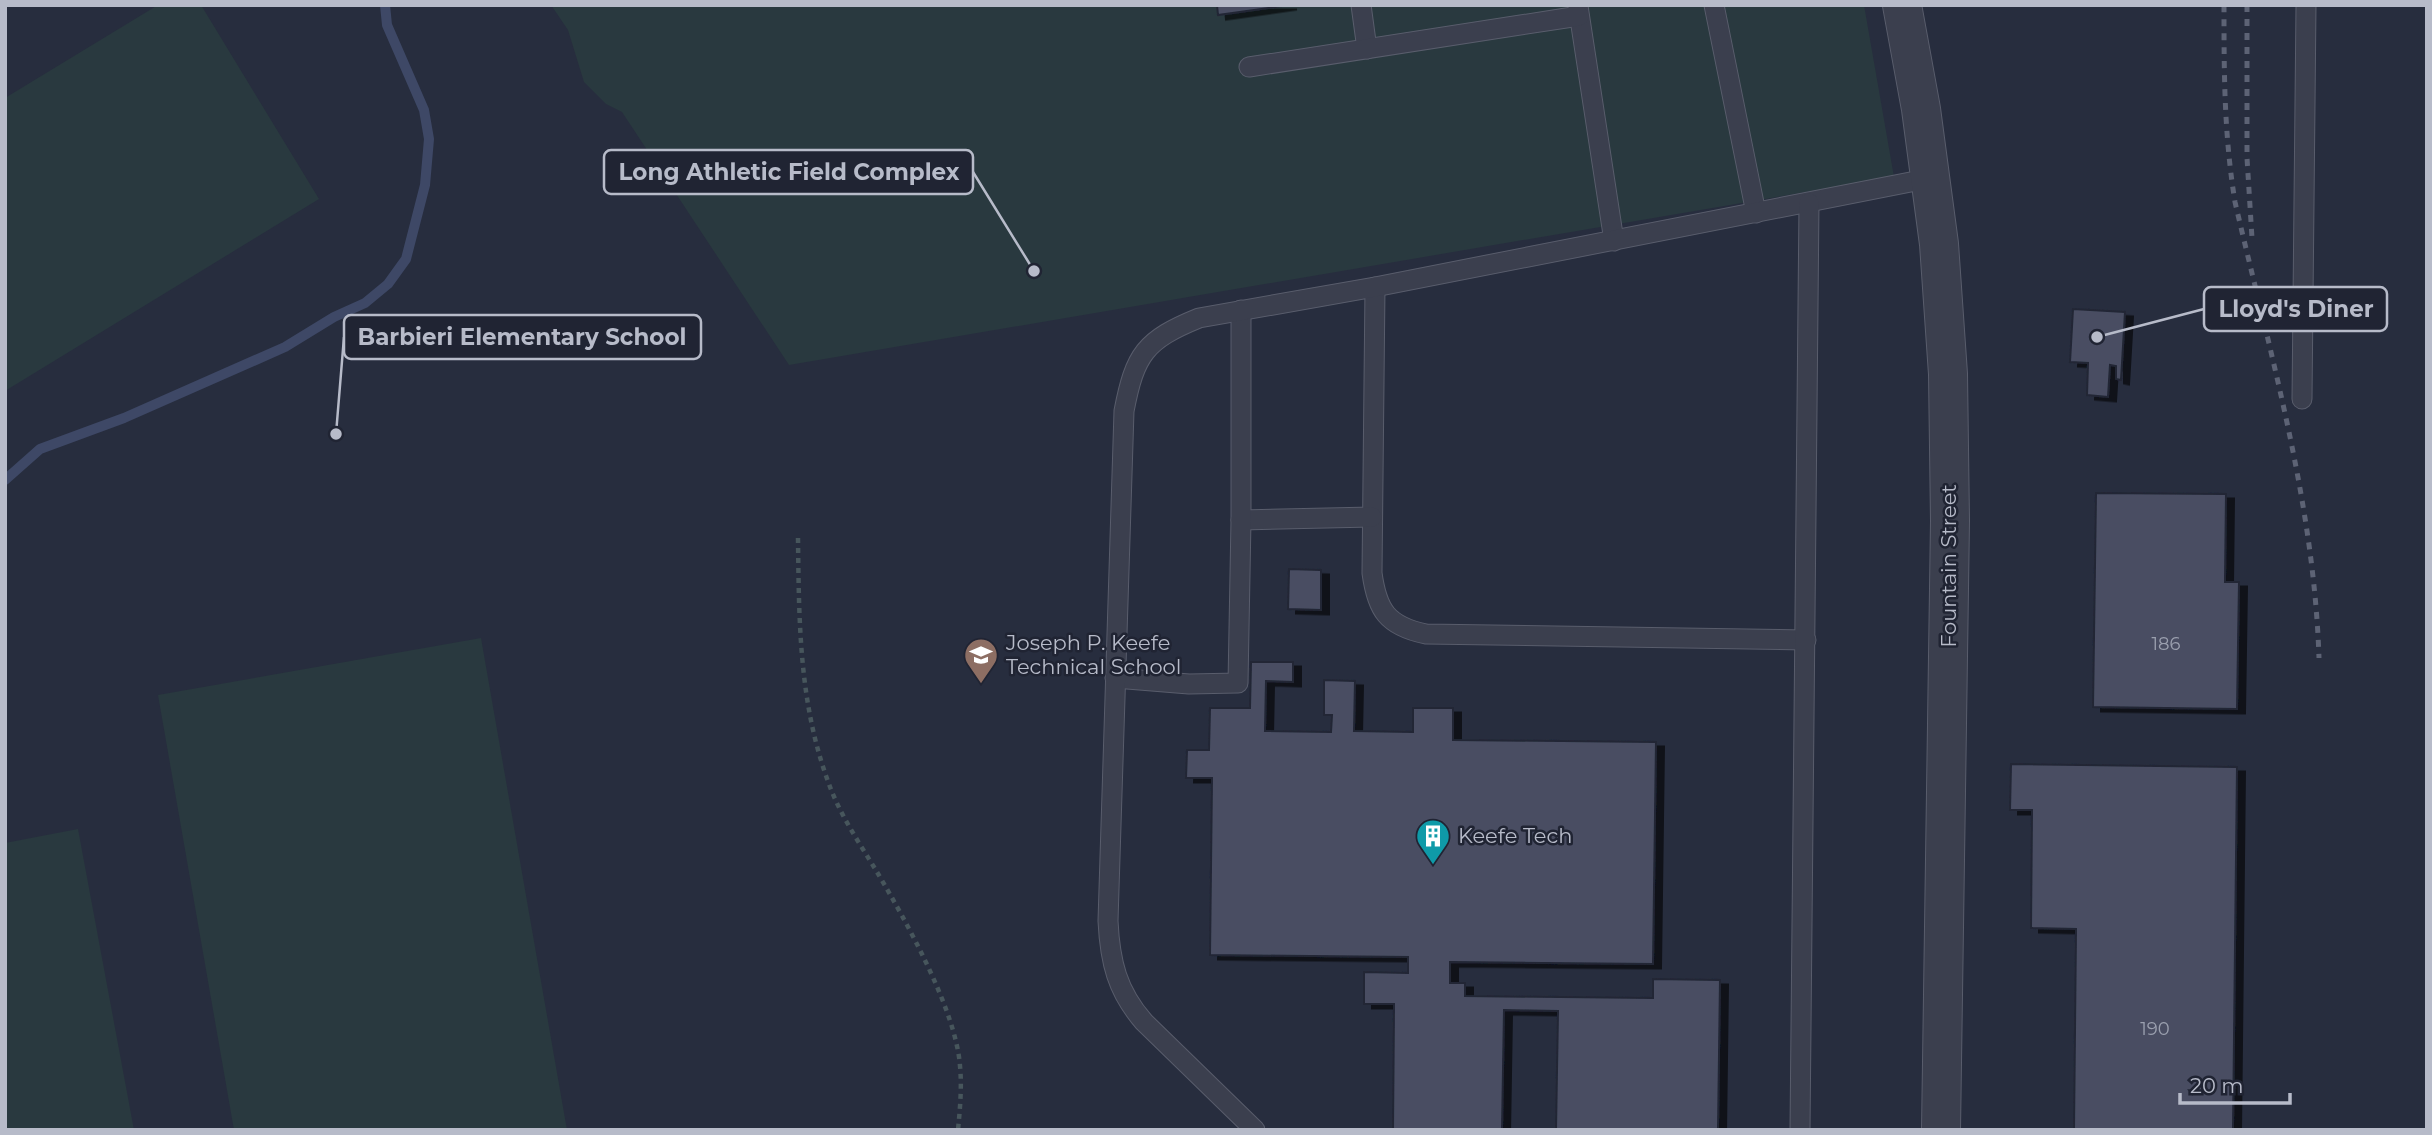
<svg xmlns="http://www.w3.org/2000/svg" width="2432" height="1135" font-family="Montserrat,sans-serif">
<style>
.green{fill:#29393f}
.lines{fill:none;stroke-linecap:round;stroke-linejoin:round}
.stream{stroke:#3e4866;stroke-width:10}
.building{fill:#484e62;stroke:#222635;stroke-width:2;filter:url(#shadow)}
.service-casing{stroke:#595d6c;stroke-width:21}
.tertiary-casing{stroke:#595d6c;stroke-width:40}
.path{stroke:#47565c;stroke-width:4.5;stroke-dasharray:5 5;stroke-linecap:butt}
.service{stroke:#3b3f4e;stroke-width:19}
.tertiary{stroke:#3b3f4e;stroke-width:38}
.rail{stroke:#5d6375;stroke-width:5;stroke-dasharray:7 7;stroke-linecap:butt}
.labels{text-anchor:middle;stroke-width:5;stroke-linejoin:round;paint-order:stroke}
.number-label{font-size:18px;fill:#9ba0af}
.street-label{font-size:21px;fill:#b7bbc9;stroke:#202433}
.poi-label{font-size:21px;fill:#b7bbc9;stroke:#202433;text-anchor:start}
.leader{fill:none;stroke:#b7bbc9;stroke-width:2.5}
.callout-dot{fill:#b7bbc9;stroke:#202433;stroke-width:2.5}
.callout{fill:#202433;stroke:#b7bbc9;stroke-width:2.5}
.callout-label{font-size:23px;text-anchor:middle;font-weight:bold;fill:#b7bbc9}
</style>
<defs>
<filter id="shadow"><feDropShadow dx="8" dy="4.5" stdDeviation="0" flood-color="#0009"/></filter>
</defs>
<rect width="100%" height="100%" fill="#272d3e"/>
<!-- green -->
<g class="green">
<polygon points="158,5 201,5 319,199 5,391 5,98"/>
<polygon points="551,5 1864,5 1894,177 789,365 622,112 606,104 584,82 568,30"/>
<polygon points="481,638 567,1130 234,1130 158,695"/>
<polygon points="78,829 134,1130 5,1130 5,843"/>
</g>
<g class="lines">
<!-- stream -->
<polyline class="stream" points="5,480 40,449 124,418 285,347 334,317 365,303 388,284 406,259 425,185 429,139 424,110 387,25 385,5"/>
</g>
<!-- building -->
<g class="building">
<polygon points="1217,5 1289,5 1218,15"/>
<polygon points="2073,309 2125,312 2121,380 2116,379 2116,366 2110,365 2108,397 2087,395 2088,363 2070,362"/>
<polygon points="2096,493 2226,494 2225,582 2239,582 2237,709 2093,707"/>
<polygon points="1289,569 1321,570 1321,610 1288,609"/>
<polygon points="1251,662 1293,662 1293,682 1266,681 1265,731 1331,732 1332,715 1324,715 1324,680 1355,681 1354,731 1413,732 1413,708 1453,708 1453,740 1656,742 1653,964 1450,962 1450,983 1465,983 1465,996 1653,998 1653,979 1720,980 1718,1130 1556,1130 1558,1011 1504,1010 1502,1130 1393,1130 1394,1004 1364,1004 1364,972 1408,973 1408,957 1210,955 1212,778 1186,778 1187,750 1209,750 1210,708 1250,708"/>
<polygon points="2011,764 2237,767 2233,1130 2074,1130 2076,929 2031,928 2032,810 2010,810"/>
</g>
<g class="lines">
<!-- service casing -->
<g class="service-casing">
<g id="service">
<polyline points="1361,5 1367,49"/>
<polyline points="1714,5 1756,213"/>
<polyline points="1578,6 1614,241"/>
<polyline points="1249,67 1579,16"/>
<path d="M1375,287L1372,573C1377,610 1387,626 1426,634L1806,640"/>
<polyline points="2302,399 2306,5"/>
<polyline points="1241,520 1372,517"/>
<polyline points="1115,678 1189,684 1238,683 1241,520 1241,310"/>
<path d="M1255,1130L1144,1022C1117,991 1110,962 1108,921L1124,411C1135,354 1145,340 1199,318L1375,287L1931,178"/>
<polyline points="1800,1130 1809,203"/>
</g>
</g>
<!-- tertiary casing -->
<g class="tertiary-casing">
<polyline id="tertiary" points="1902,5 1921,109 1939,244 1948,374 1950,521 1941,1130"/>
</g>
<!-- path -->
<path class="path" d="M798,538C799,622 799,704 829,784C840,815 860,844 877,872C906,921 956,1010 960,1066C962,1087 960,1109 958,1130"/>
<!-- service -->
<use href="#service" class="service"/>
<!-- tertiary -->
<use href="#tertiary" class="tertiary"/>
<!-- rail -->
<g class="rail">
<path d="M2224,5C2224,74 2224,134 2235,202C2270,353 2314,503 2319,658"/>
<polyline points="2247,5 2247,158 2252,238"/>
</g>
</g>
<!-- icons -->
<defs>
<g id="school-pin" transform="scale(1.75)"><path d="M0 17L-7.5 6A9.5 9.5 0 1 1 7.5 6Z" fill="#8d6e63" stroke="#202433"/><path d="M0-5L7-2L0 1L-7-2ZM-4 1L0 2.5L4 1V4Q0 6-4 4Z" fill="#fff"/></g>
<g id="building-pin" transform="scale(1.75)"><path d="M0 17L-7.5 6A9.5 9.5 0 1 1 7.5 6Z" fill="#0f9aa8" stroke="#202433"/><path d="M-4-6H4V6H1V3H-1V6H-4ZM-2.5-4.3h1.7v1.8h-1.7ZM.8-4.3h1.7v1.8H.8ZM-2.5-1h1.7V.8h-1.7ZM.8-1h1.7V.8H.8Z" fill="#fff"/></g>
</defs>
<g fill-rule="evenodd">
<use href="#school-pin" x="981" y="655"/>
<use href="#building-pin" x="1433" y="836"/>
</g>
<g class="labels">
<!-- number labels -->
<g class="number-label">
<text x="2166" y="650">186</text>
<text x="2155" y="1035">190</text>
</g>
<!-- street labels -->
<g class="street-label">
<text transform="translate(1949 566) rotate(-90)" y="7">Fountain Street</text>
</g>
<!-- poi labels -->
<g class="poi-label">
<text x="1006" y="650">Joseph P. Keefe<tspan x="1006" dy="24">Technical School</tspan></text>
<text x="1458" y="843">Keefe Tech</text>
</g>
</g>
<!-- callouts -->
<path class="leader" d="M1034 271L973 172M2097 337L2204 309M336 434L344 337"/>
<g class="callout-dot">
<circle cx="1034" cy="271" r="7"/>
<circle cx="2097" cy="337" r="7"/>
<circle cx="336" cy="434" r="7"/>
</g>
<g class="callout">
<rect x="604" y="150" width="369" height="44" rx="7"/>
<rect x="2204" y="287" width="183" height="44" rx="7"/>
<rect x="344" y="315" width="357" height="44" rx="7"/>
</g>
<g class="callout-label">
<text x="789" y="180">Long Athletic Field Complex</text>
<text x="2296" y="317">Lloyd's Diner</text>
<text x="522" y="345">Barbieri Elementary School</text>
</g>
<!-- border -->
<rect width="2432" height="1135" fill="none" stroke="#b7bbc9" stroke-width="14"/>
<!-- scale -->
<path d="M2180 1093v10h110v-10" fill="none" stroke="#b7bbc9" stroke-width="3.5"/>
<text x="2190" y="1093" font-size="21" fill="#b7bbc9" stroke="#202433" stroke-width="5" paint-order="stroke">20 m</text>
</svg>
